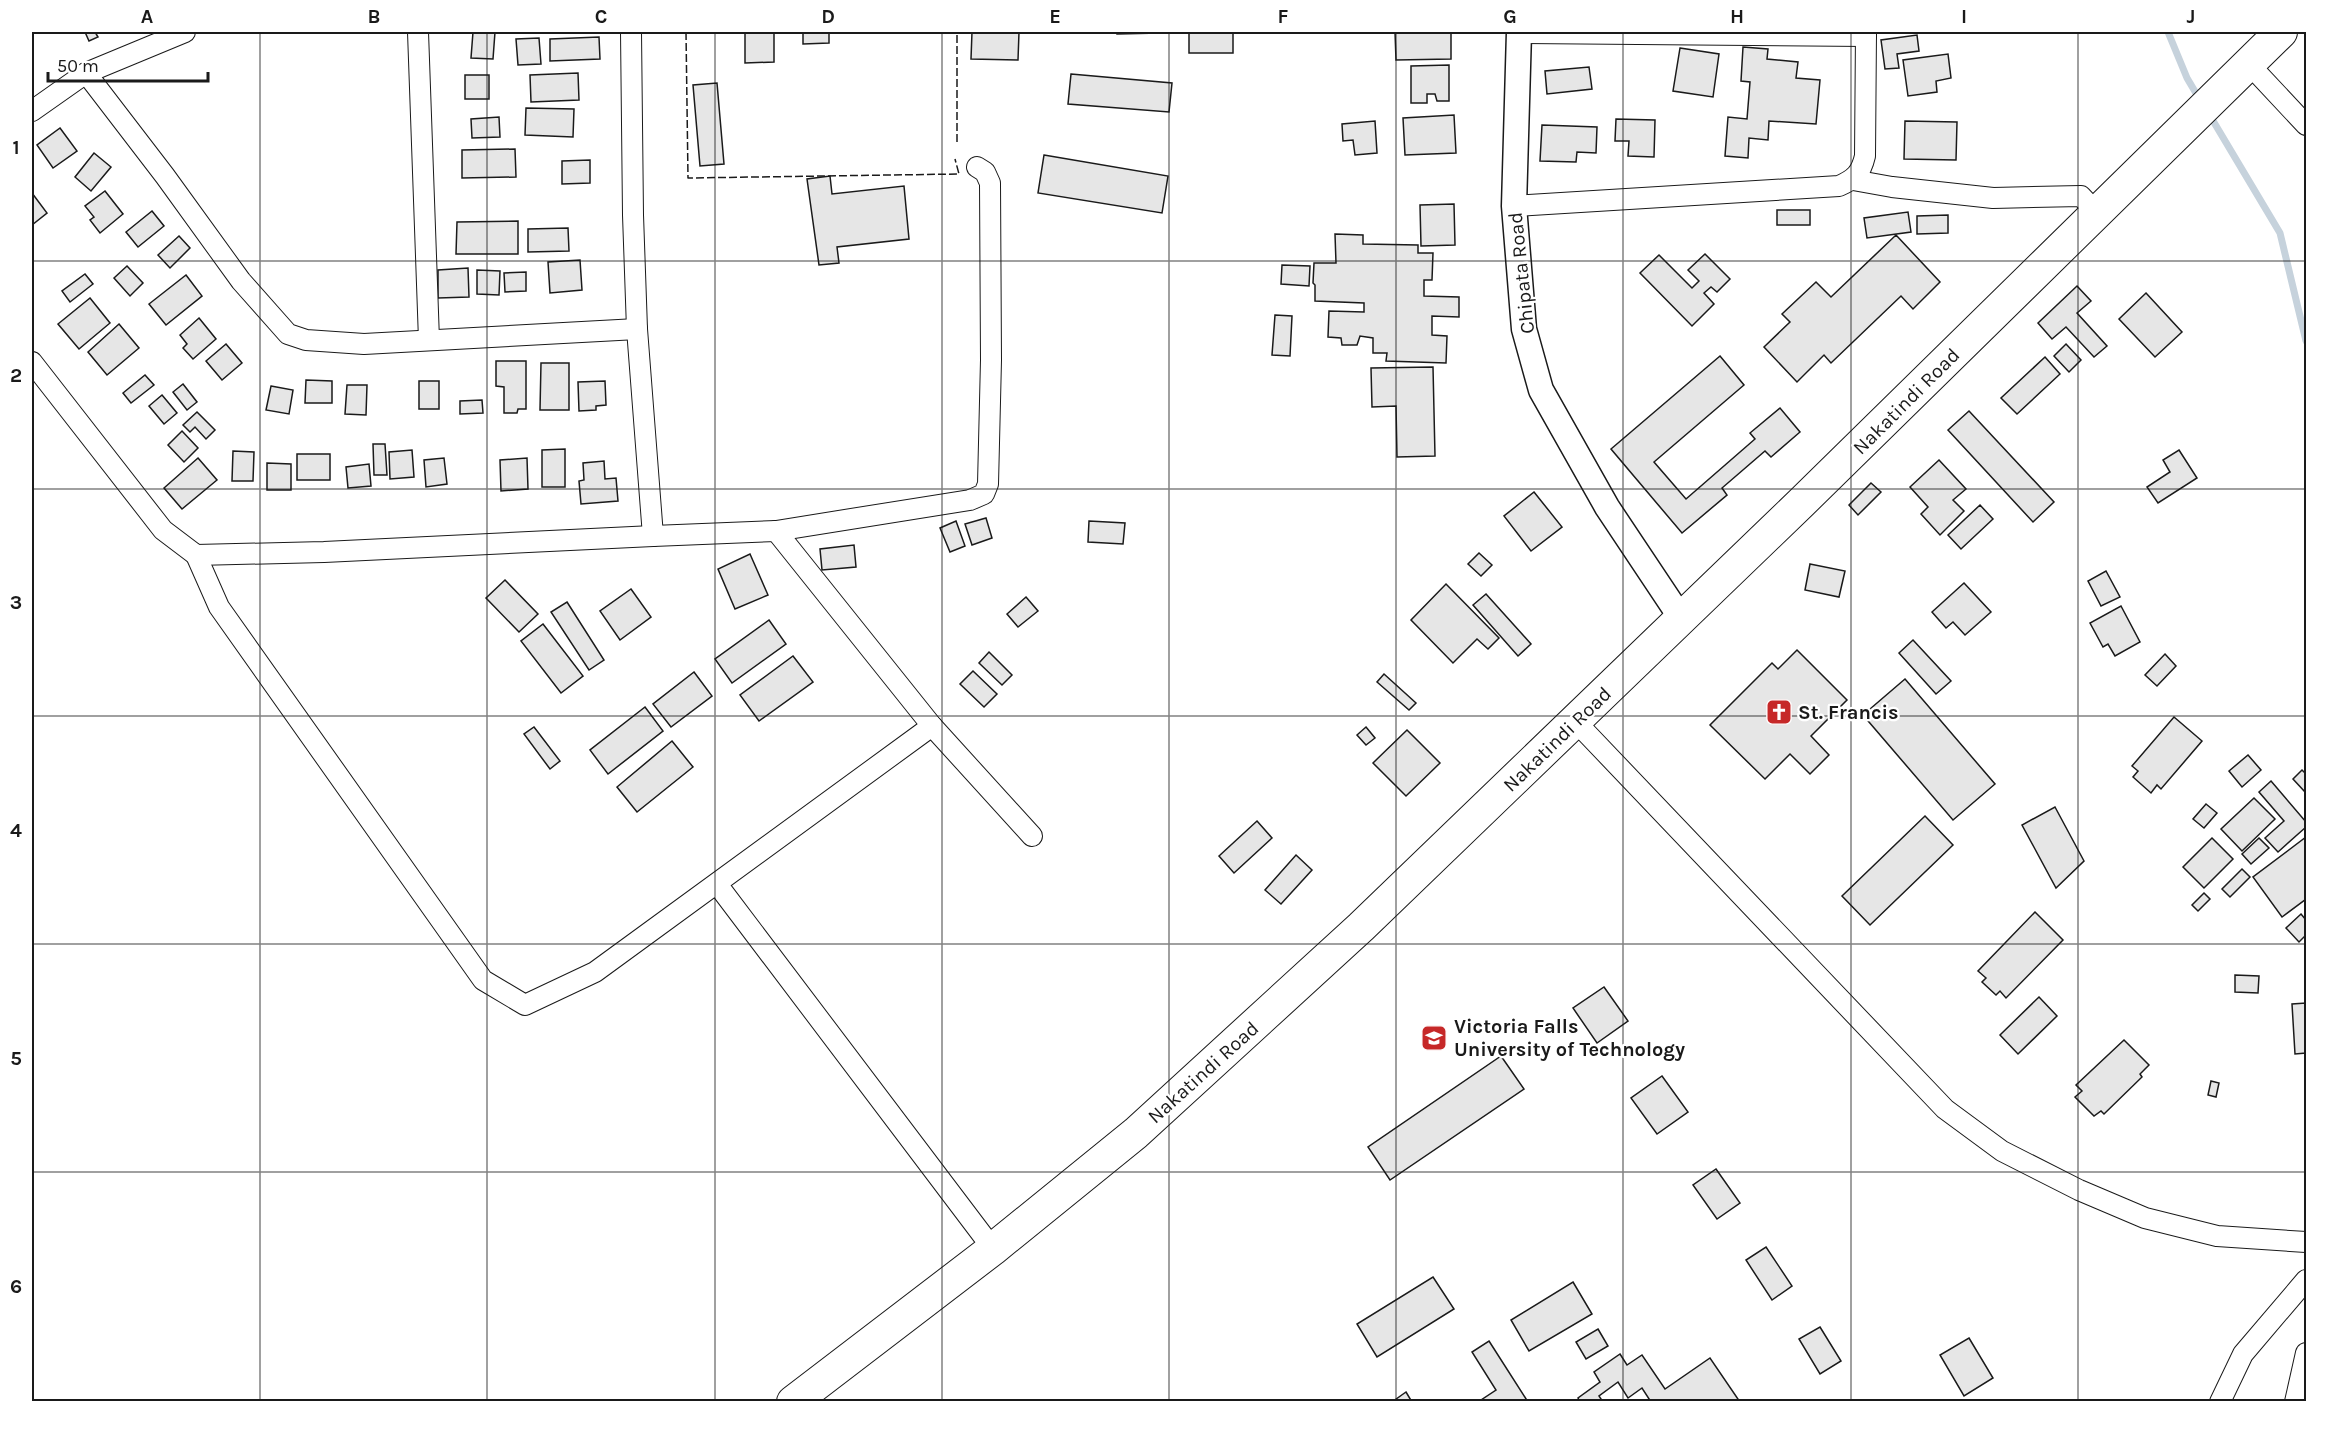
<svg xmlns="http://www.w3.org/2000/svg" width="2338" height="1433" font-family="Karla,sans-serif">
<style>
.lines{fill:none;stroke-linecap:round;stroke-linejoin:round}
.stream{stroke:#c6d2dc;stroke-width:7}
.building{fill:#e6e6e6;stroke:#1a1a1a;stroke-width:1.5}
.minor-casing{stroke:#1a1a1a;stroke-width:22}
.tertiary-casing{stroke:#1a1a1a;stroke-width:27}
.trunk-casing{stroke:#1a1a1a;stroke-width:34}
.minor{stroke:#fff;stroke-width:20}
.tertiary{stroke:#fff;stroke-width:24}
.trunk{stroke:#fff;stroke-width:32}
.fence{stroke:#1a1a1a;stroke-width:1.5;stroke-dasharray:8 3;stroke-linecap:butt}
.grid{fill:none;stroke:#1a1a1a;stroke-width:1.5;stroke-opacity:0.55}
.labels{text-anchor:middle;stroke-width:4.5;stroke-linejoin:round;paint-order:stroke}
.street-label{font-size:20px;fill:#1a1a1a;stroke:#fff}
.poi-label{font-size:20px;font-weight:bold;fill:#1a1a1a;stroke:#fff;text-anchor:start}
.neatline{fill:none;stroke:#1a1a1a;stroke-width:2}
.grid-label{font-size:20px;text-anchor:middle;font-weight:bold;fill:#1a1a1a}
</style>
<rect width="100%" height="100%" fill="#fff"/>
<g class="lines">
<!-- stream -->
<g class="stream">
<polyline points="2168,32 2187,78 2200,100"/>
<polyline points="2209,114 2280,233 2306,341"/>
</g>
</g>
<!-- building -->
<g class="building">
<polygon points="85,32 95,32 98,37 89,41"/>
<polygon points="473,32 495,32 493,59 471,58"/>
<polygon points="745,32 774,32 774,62 745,63"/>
<polygon points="803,32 829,32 829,43 803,44"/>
<polygon points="972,32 1019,32 1018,60 971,59"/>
<polygon points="1117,32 1160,32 1160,33 1117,34"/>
<rect x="1189" y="32" width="44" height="21"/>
<polygon points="1395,32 1451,32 1451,59 1396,60"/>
<polygon points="1917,35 1919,51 1897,54 1899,68 1885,69 1881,40"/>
<polygon points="599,37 600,59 550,61 550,39"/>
<polygon points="539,38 541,64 518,65 516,39"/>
<polygon points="1743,47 1768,49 1767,59 1798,62 1796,78 1820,80 1816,124 1769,121 1768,140 1749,138 1748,158 1725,156 1728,117 1747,119 1750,82 1741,81"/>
<polygon points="1680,48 1719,54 1713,97 1673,91"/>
<polygon points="1948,54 1951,78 1936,81 1937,92 1908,96 1903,60"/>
<polygon points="1449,65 1449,101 1437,101 1435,94 1427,94 1427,103 1411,103 1411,66"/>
<polygon points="1589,67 1592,89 1547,94 1545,71"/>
<polygon points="578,73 579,100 531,102 530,75"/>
<polygon points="1071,74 1172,83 1169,112 1068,104"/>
<rect x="465" y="75" width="24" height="24"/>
<polygon points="717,83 724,164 700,166 693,85"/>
<polygon points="526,108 574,109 573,137 525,135"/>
<polygon points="1454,115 1456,153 1405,155 1403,118"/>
<polygon points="499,117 500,137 472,138 471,119"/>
<polygon points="1616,119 1655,120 1654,157 1628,156 1629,141 1615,141"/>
<polygon points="1375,121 1377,153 1355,155 1353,140 1343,141 1342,124"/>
<polygon points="1905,121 1957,122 1956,160 1904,159"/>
<polygon points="1542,125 1597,127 1596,153 1577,152 1576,162 1540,161"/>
<polygon points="60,128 77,151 53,168 37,145"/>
<polygon points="515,149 516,177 462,178 462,150"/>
<polygon points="94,153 111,167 91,191 75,177"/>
<polygon points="1044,155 1168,176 1162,213 1038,193"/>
<polygon points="590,160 590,183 562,184 562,161"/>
<polygon points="830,176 832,194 904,186 909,239 837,247 839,263 819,265 807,179"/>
<polygon points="105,191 123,214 100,233 90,220 94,217 85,206"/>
<polygon points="32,193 47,213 32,225"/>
<polygon points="1454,204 1455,245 1421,246 1420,205"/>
<rect x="1777" y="210" width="33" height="15"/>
<polygon points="152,211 164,226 138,247 126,232"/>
<polygon points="1908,212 1911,232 1867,238 1864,218"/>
<polygon points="1948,215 1948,233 1917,234 1917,216"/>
<polygon points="518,221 518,254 456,254 457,222"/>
<polygon points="568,228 569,251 528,252 528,229"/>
<polygon points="1335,234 1363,235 1363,244 1418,245 1418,253 1433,253 1432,280 1424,280 1424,296 1459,297 1459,317 1432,316 1432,335 1447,336 1446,363 1386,361 1387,353 1373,353 1373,338 1360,336 1357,345 1342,345 1341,338 1328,337 1329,311 1364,312 1364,303 1315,301 1315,285 1313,283 1314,263 1336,263"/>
<polygon points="1896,235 1940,282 1913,309 1901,296 1831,363 1824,355 1797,382 1764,347 1790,322 1782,314 1816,282 1831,297"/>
<polygon points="179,236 190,248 170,268 158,255"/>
<polygon points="1705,254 1730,279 1717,292 1711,287 1704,293 1714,304 1692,326 1640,273 1659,255 1692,288 1699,281 1688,270"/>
<polygon points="580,260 582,290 550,293 548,262"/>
<polygon points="1282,265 1310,266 1309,286 1281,284"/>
<polygon points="127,266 143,283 130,296 114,278"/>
<polygon points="468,268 469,297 438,298 438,270"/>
<polygon points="477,270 500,271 499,295 477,294"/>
<polygon points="526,272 526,291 505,292 504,273"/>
<polygon points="85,274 93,284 70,302 62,291"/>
<polygon points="186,275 202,296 166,325 149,304"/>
<polygon points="2077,286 2091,301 2077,313 2107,346 2094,357 2066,327 2052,339 2038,323"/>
<polygon points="2146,293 2182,332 2155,357 2119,319"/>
<polygon points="90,298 110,323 79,349 58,324"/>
<polygon points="1275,315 1292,316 1290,356 1272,355"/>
<polygon points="199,318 216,339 193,359 183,348 187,344 180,335"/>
<polygon points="119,324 139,348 107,375 88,352"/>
<polygon points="226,344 242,363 222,380 206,361"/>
<polygon points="2066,344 2081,360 2069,372 2054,356"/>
<polygon points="1720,356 1744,385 1654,462 1686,499 1755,439 1750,433 1780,408 1800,432 1771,457 1765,451 1722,488 1727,495 1682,533 1611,449"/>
<polygon points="2045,357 2060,374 2017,414 2001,398"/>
<polygon points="496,361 526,361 526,409 518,409 517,413 504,413 504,387 496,386"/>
<polygon points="541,363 569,363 569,410 540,410"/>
<polygon points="1433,367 1435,456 1397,457 1396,406 1372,407 1371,368"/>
<polygon points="145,375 154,385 131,403 123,393"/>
<polygon points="306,380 332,381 332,403 305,403"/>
<rect x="419" y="381" width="20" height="28"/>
<polygon points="605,381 606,405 596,406 596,410 579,411 578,382"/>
<polygon points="183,384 197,402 187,410 173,392"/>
<polygon points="347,385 367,385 366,415 345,414"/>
<polygon points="271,386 293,390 289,414 266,410"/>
<polygon points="162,395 177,413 164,424 149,406"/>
<polygon points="482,400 483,413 460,414 460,401"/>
<polygon points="1969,411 2054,502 2033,522 1948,430"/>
<polygon points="197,412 215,430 206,439 195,427 190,432 183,425"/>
<polygon points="182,431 198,448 184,462 168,445"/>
<polygon points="373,444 385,444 387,475 374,475"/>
<polygon points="565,449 565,487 542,487 542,450"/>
<polygon points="412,450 414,477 390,479 389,452"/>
<polygon points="2179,450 2197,478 2158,503 2147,487 2170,472 2163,460"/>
<polygon points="233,451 254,452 253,481 232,481"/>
<rect x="297" y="454" width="33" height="26"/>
<polygon points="198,458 217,480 182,509 164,488"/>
<polygon points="444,458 447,484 426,487 424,460"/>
<polygon points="527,458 528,489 501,491 500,460"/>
<polygon points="1939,460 1966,489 1953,500 1964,511 1940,535 1921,514 1928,507 1910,487"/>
<polygon points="604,461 605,479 616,478 618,501 581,504 579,481 584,480 583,463"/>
<polygon points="267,463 291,464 291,490 267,490"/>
<polygon points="369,464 371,486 348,488 346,467"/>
<polygon points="1871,483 1881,492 1858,515 1849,505"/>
<polygon points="1534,492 1562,527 1531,551 1504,516"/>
<polygon points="1980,505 1993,519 1961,549 1948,535"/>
<polygon points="986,518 992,538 972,545 965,524"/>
<polygon points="956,521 965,546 950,552 940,528"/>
<polygon points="1089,521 1125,523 1123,544 1088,542"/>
<polygon points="854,545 856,567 822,570 820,549"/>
<polygon points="1479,553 1492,565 1481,576 1468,564"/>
<polygon points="750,554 768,595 735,609 718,569"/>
<polygon points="1810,564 1845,571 1839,597 1805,590"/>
<polygon points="2106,571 2120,597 2101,606 2088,581"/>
<polygon points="505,580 538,614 519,632 486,598"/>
<polygon points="1964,583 1991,612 1965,635 1953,622 1946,628 1932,612"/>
<polygon points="1446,584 1499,638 1488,649 1477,639 1453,663 1411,620"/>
<polygon points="631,589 651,617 620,640 600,611"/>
<polygon points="1486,594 1531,644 1518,656 1473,605"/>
<polygon points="1026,597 1038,611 1018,627 1007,614"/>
<polygon points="567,602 604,660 589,670 551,612"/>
<polygon points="2121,606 2140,642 2115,656 2108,644 2103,647 2090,623"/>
<polygon points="769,620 786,644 732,683 715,659"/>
<polygon points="543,624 583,676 561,693 521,641"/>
<polygon points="1913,640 1951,681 1936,694 1899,653"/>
<polygon points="1797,650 1847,700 1811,736 1829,755 1810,774 1790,754 1765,779 1710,725 1772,663 1778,669"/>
<polygon points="989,652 1012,675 1002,685 979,663"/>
<polygon points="2165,654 2176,666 2157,686 2145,675"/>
<polygon points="793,656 813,682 759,721 740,695"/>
<polygon points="973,671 997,694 984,707 960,684"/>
<polygon points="694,672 712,696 671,727 653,704"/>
<polygon points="1384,674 1416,703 1409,710 1377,682"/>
<polygon points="1905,679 1995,784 1953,820 1863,715"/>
<polygon points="645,707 663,731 608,774 590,750"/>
<polygon points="2174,717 2202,741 2161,789 2157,785 2151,793 2133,777 2138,771 2132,766"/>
<polygon points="534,727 560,761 550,769 524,734"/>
<polygon points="1366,727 1375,738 1366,745 1357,735"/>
<polygon points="1407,730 1440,763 1406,796 1373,763"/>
<polygon points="672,741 693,767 637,812 617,787"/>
<polygon points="2248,755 2261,770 2242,787 2229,771"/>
<polygon points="2302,770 2306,774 2306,793 2293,779"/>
<polygon points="2271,781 2306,822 2306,827 2278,852 2265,838 2284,821 2259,792"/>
<polygon points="2254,798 2275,819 2242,851 2221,829"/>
<polygon points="2206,804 2217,813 2204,828 2193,819"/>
<polygon points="2055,807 2084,861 2056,888 2022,825"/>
<polygon points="1925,816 1953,845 1870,925 1842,896"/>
<polygon points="1257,821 1272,838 1234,873 1219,856"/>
<polygon points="2306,837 2306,899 2282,917 2253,877"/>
<polygon points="2212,838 2233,859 2204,888 2183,867"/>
<polygon points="2259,838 2269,848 2251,864 2242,854"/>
<polygon points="1296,855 1312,870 1281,904 1265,890"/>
<polygon points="2242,869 2250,877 2230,897 2222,889"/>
<polygon points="2204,893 2210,899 2198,911 2192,905"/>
<polygon points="2035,912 2063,940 2006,998 2000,991 1996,995 1982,982 1986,978 1978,971"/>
<polygon points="2301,914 2306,920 2306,935 2299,942 2286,928"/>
<polygon points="2235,975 2259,976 2258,993 2235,992"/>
<polygon points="1604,987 1628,1021 1597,1043 1573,1008"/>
<polygon points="2039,997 2057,1016 2018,1054 2000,1035"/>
<polygon points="2306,1003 2306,1053 2295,1054 2292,1004"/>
<polygon points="2124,1040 2149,1065 2140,1074 2142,1077 2104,1114 2101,1111 2094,1116 2075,1097 2082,1091 2076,1085"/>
<polygon points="1501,1056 1524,1089 1390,1180 1368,1147"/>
<polygon points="1662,1076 1688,1112 1657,1134 1631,1098"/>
<polygon points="2211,1081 2219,1083 2216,1097 2208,1095"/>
<polygon points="1716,1169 1740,1203 1717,1219 1693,1185"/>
<polygon points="1766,1247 1792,1286 1772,1300 1746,1260"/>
<polygon points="1433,1277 1454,1309 1377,1357 1357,1324"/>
<polygon points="1573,1282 1592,1314 1529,1351 1511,1320"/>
<polygon points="1820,1327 1841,1361 1820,1374 1799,1339"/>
<polygon points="1598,1329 1608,1346 1586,1359 1576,1342"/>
<polygon points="1969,1338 1993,1378 1964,1396 1940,1355"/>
<polygon points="1489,1341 1528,1402 1478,1402 1496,1390 1472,1352"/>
<polygon points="1620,1354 1627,1365 1642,1355 1665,1389 1710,1358 1740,1402 1651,1402 1642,1388 1628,1398 1618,1382 1599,1396 1603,1402 1580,1402 1578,1398 1600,1382 1594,1372"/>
<polygon points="1406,1392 1412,1402 1392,1402"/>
</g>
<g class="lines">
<!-- minor casing -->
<g class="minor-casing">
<g id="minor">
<polyline points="418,32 429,340"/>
<polyline points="631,32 633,215 637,329 653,536 776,531 970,500 984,494 988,484 991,360 990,183 985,172 977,167"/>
<polyline points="1519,33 1866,36"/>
<polyline points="2248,63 2306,125"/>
<polyline points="86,73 165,176 241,281 288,334 306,340 364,344 637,329"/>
<polyline points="32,111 86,73 185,32"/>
<polyline points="1853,180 1892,187 1993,198 2081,196 2097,213"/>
<path d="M1514,206L1839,186C1855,179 1861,173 1865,156L1866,32"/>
<polyline points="32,362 163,530 196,555 324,552 653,536"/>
<polyline points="776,531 932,726 1032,836"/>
<polyline points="196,555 219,607 483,980 525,1005 595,972 932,726"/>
<polyline points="1576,722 1945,1109 2002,1151 2079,1190 2145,1218 2217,1236 2306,1242"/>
<polyline points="717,884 993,1249"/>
<polyline points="2220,1402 2243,1354 2306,1280"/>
<polyline points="2295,1402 2306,1353"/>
</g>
</g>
<!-- tertiary casing -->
<g class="tertiary-casing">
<polyline id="tertiary" points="1519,32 1514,206 1524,329 1541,390 1607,507 1681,618"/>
</g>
<!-- trunk casing -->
<g class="trunk-casing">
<polyline id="trunk" points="793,1402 993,1249 1136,1133 1361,927 1801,503 2281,32"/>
</g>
<!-- minor -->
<use href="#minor" class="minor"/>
<!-- tertiary -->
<use href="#tertiary" class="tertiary"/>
<!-- trunk -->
<use href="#trunk" class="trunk"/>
<!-- fence -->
<g class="fence">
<polyline points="686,32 688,178 959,174 955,159"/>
<polyline points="957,142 957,32"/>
</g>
</g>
<!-- grid -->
<path class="grid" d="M260,32V1402M487,32V1402M715,32V1402M942,32V1402M1169,32V1402M1396,32V1402M1623,32V1402M1851,32V1402M2078,32V1402M32,261H2306M32,489H2306M32,716H2306M32,944H2306M32,1172H2306"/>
<!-- icons -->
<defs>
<g id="church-square" transform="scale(1.35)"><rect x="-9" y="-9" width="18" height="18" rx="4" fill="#c62828" stroke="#fff"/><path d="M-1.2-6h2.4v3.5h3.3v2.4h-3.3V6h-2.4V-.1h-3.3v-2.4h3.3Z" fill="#fff"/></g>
<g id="university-square" transform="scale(1.35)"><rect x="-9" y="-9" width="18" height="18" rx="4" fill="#c62828" stroke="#fff"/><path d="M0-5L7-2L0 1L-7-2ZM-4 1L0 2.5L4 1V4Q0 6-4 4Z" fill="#fff"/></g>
</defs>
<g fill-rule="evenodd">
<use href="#church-square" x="1779" y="712"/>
<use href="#university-square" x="1434" y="1038"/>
</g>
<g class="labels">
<!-- street labels -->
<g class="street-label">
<text transform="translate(1521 273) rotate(-96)" y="7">Chipata Road</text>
<text transform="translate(1906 401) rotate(-45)" y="7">Nakatindi Road</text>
<text transform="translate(1557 739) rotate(-44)" y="7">Nakatindi Road</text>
<text transform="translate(1203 1072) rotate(-42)" y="7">Nakatindi Road</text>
</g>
<!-- poi labels -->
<g class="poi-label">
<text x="1798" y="719">St. Francis</text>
<text x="1454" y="1033">Victoria Falls<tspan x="1454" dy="23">University of Technology</tspan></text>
</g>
</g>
<!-- border -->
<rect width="2338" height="1433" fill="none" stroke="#ffffff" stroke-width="66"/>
<!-- scale -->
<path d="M48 72v9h160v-9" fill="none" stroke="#1a1a1a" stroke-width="3"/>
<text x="57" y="72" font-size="18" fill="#1a1a1a" stroke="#ffffff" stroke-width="4.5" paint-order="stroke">50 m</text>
<rect x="33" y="33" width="2272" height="1367" class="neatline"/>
<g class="grid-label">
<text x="147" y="23">A</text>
<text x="374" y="23">B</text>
<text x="601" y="23">C</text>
<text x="828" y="23">D</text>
<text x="1055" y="23">E</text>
<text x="1283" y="23">F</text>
<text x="1510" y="23">G</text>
<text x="1737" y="23">H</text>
<text x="1964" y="23">I</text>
<text x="2191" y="23">J</text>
<text x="16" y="154">1</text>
<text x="16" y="382">2</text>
<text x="16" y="609">3</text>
<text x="16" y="837">4</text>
<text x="16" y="1065">5</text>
<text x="16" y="1293">6</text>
</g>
</svg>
